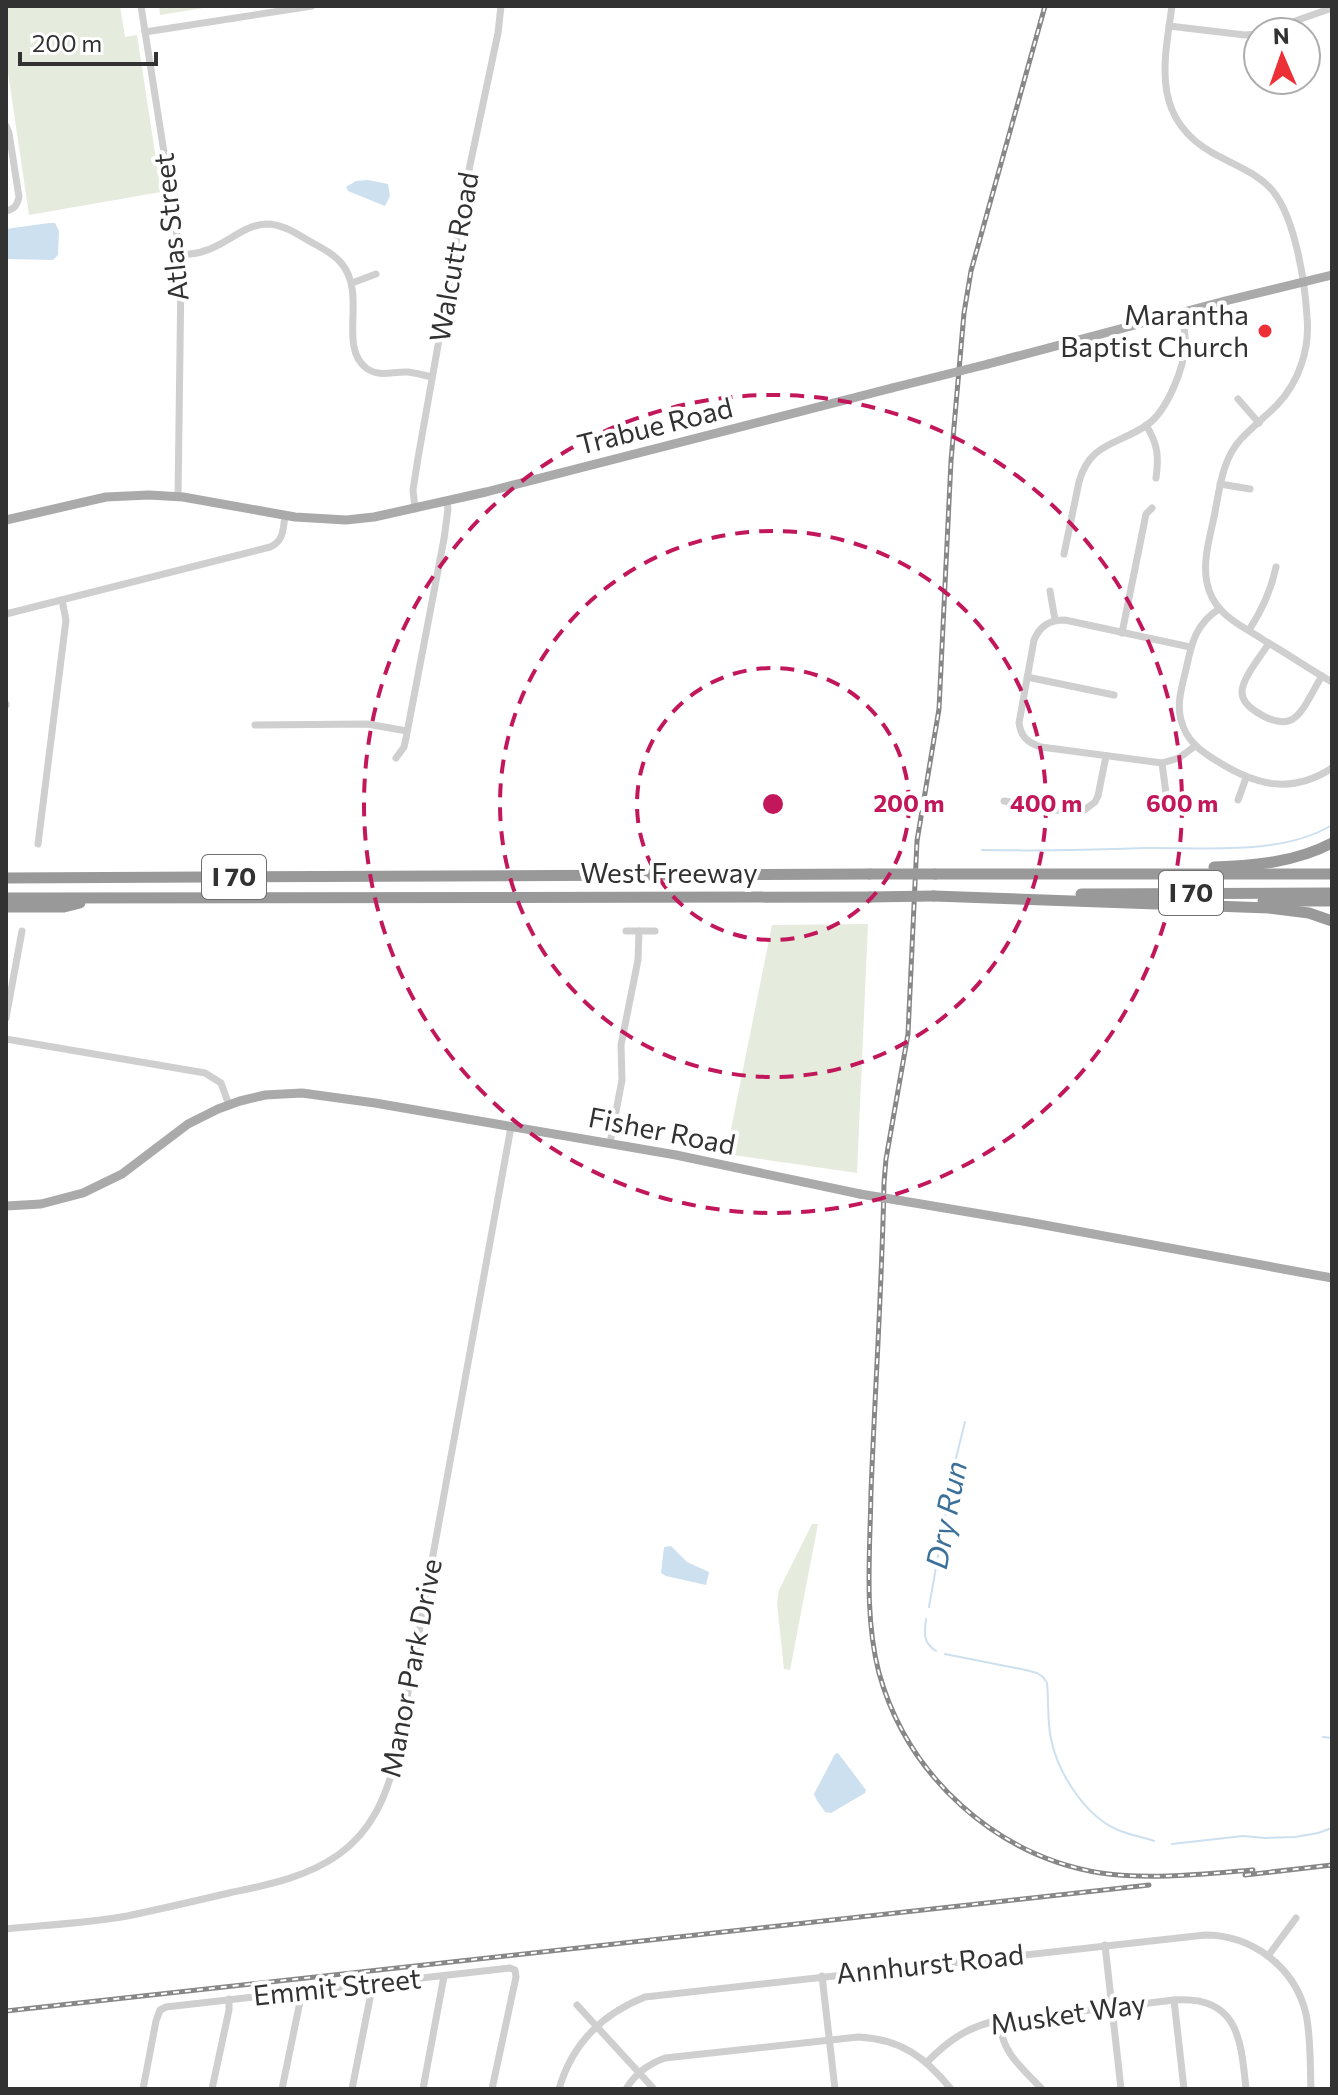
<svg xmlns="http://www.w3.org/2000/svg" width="1338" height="2095" font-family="Commissioner,sans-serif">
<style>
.green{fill:#e5ecde}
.water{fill:#cde0ef}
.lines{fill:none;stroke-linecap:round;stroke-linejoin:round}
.stream{stroke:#cde0ef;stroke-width:2}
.minor{stroke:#cfcfcf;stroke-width:7}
.major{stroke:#aaa;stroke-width:9}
.highway{stroke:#999;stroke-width:11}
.rail-casing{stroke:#878787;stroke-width:5}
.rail{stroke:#fff;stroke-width:2;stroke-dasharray:6;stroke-linecap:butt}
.major-bridge{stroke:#aaa;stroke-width:9}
.highway-bridge{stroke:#999;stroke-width:11}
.ring{fill:none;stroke:#c2185b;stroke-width:4;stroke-dasharray:14 10}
.poi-dot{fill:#ed3035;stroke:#fff;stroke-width:3}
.labels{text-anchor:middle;stroke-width:8;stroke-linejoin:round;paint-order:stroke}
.shield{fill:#fff;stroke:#707070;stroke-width:2}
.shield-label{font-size:26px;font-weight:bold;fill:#323232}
.street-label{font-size:28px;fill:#323232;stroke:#fff}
.poi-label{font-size:28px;fill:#323232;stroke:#fff;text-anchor:end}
.water-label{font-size:30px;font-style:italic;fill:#3b709a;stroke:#fff}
.centre{fill:#c2185b;stroke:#fff;stroke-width:4}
.ring-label{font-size:24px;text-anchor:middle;font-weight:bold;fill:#c2185b;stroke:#fff;stroke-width:8;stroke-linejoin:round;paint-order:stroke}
</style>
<rect width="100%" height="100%" fill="#fff"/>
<!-- green -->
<g class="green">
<polygon points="6,6 120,6 125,37 137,35 161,192 29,215 6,59"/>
<polygon points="159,6 216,6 160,15"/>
<polygon points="868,924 857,1173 726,1154 772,925"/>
<polygon points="812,1524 818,1524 790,1670 784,1669 777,1604 779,1590"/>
</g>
<!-- water -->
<g class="water">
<polygon points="368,180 388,184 390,196 385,206 348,191 346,187 356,181"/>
<polygon points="49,223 55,223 59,231 58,255 53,260 6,259 6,229"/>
<polygon points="671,1546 687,1562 709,1572 706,1585 666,1576 661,1573 664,1547"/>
<polygon points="838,1753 866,1790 865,1793 831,1813 825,1812 816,1799 814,1794 835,1754"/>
</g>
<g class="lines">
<!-- stream -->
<g class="stream">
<path d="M982,850C1037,851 1092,850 1147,848C1204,847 1281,856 1332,825"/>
<polyline points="929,1607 954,1466 965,1422"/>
<path d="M926,1619C924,1633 923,1643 936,1651"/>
<path d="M945,1654L1026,1670L1037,1673L1043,1677L1047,1683C1049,1702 1047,1721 1051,1739C1058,1773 1085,1816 1118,1830C1130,1835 1142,1837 1154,1841"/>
<polyline points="1323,1737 1332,1738"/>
<polyline points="1172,1844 1243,1836 1265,1838 1295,1837 1318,1833 1332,1828"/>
</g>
<!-- minor -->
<g class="minor">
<polyline points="141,6 179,248 181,275 178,497"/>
<path d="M1172,6C1164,62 1151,117 1211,152C1232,164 1256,172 1272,190C1295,217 1305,282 1307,317C1310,349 1299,382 1277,405C1265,417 1252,427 1241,439C1223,458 1220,486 1215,512C1211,534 1202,560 1207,583C1209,592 1214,603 1221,610C1232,623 1251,631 1265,641C1288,654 1309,669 1332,682"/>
<polyline points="1169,26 1245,35 1258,34"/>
<polyline points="145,32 312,6"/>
<polyline points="1264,32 1332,8"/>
<path d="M6,126L9,133L19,197C17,205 15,209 6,211"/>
<path d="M180,255C188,254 197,254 204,251C226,245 243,225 266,224C283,224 297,234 311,242C322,248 334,254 342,264C367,295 338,346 366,368C380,378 393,371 408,372C416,373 424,375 432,377"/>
<polyline points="352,283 376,274"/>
<polyline points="1238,399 1259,423"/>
<path d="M1146,425C1158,444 1159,457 1156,478"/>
<polyline points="1220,484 1250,489"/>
<polyline points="415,509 413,490 418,458 470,165 498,33 501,6"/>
<path d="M1064,554L1079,482C1090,442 1118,445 1147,425C1167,411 1185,367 1185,343C1186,333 1183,322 1181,313"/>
<polyline points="1050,591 1055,620"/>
<path d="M1219,609C1197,623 1192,641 1187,665C1183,683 1176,703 1181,720C1186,740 1200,751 1217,761C1255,785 1291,795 1332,768"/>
<path d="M6,614L270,547C284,541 283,529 285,516"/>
<path d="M1249,630C1262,610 1271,591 1276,567"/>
<polyline points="1122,633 1146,514 1152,508"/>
<path d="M1269,643C1262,655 1242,678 1242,692C1242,700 1249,707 1255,711C1297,739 1302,708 1322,676"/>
<path d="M1190,647L1065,620C1049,620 1040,626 1034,640L1019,723C1021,737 1028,743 1041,747L1162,763L1179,758L1195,746"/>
<polyline points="1027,677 1114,695"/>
<polyline points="6,705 6,704"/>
<polyline points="255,725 367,724 407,731"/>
<polyline points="396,758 404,747 406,738 444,539 448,509 447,502"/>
<polyline points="1162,763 1167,801"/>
<polyline points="1238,800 1246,778"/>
<polyline points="1004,801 1068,812 1083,811 1095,802 1098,796 1106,756"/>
<polyline points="38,844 66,620 62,600"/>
<polyline points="626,931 655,931"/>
<polyline points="6,1018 22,931"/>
<polyline points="6,1039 205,1073 221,1083 229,1105"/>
<polyline points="610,1143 622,1080 621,1045 638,960 639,931"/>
<path d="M6,1929C46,1925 88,1923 127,1916C161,1909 195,1901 229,1893C266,1885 305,1878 338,1855C372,1831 386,1797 396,1758L511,1127"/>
<polyline points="1105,1945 1121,2089"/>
<polyline points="1268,1956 1296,1918"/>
<polyline points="822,1976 835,2089"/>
<polyline points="1174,2000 1184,2089"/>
<polyline points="577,2005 654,2089"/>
<path d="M999,2020C1002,2053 1020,2066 1042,2089"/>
<path d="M927,2062C946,2043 964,2029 991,2022L1174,2000C1238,1995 1241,2039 1246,2089"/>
<polyline points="143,2089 156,2021 160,2010 166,2007 510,1968 515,1970 516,1977 492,2089"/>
<polyline points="212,2089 229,2010 229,1999"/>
<polyline points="282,2089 302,1992"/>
<polyline points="352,2089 373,1983"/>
<polyline points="423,2089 444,1976"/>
<path d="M559,2089C572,2044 602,2014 645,1997L1205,1935C1252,1935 1295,1967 1306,2014C1311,2038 1310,2064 1311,2089"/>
<path d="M626,2089C635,2074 648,2064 665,2058L858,2037C901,2039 925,2057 951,2089"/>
</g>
<!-- major -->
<g class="major">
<polyline points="988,364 1225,301 1332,275"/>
<polyline points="6,520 106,497 149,495 183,497 295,517 346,520 374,517 486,492 892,388"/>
<polyline points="897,1200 1028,1222 1332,1278"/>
<polyline points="6,1206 41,1204 83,1193 122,1174 188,1124 218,1109 240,1101 265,1095 302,1093 375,1103 676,1155 860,1194"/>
</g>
<!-- highway -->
<g class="highway">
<path d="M1214,867C1254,866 1296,862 1332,843"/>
<polyline points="935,874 1332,874"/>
<polyline points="6,878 870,874"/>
<polyline points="1081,894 1332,893"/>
<polyline points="934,896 1269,908 1309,913 1332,921"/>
<polyline points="6,898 870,897"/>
<polyline points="1263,901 1332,901"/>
<polyline points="6,907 64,907 80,903"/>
</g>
<!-- rail casing -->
<g class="rail-casing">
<g id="rail">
<path d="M1045,6L971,271L964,313L951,461L939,709L917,841L908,1034L886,1159L884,1183C882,1287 875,1389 871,1492C870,1552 864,1616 879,1673C908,1777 996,1856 1101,1873C1151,1880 1203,1874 1253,1870"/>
<polyline points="1245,1875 1332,1865"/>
<polyline points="6,2011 1149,1885"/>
</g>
</g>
<!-- rail -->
<use href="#rail" class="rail"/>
<!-- major-bridge -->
<g class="major-bridge">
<polyline points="892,388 988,364"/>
<polyline points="860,1194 897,1200"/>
</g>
<!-- highway-bridge -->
<g class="highway-bridge">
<polyline points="870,874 935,874"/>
<polyline points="870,897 934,896"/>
</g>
</g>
<!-- distance rings -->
<g class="ring">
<circle cx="773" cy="804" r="136"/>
<circle cx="773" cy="804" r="273"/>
<circle cx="773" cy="804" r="409"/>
</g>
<!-- markers -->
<circle class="poi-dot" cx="1265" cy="331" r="8"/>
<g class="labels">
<!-- shield labels -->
<g class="shield">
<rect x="202" y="855" width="64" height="44" rx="6"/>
<rect x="1159" y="871" width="64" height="44" rx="6"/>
</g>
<g class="shield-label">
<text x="234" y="886">I 70</text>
<text x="1191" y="902">I 70</text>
</g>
<!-- street labels -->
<g class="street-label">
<text transform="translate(171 227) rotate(-96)" y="10">Atlas Street</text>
<text transform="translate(454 257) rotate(-80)" y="10">Walcutt Road</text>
<text transform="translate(655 426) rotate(-14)" y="10">Trabue Road</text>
<text x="669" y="883">West Freeway</text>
<text transform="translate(662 1131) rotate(11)" y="10">Fisher Road</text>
<text transform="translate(411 1668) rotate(-79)" y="10">Manor Park Drive</text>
<text transform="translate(930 1964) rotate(-6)" y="10">Annhurst Road</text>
<text transform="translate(337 1987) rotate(-6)" y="10">Emmit Street</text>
<text transform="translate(1068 2014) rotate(-8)" y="10">Musket Way</text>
</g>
<!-- poi labels -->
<g class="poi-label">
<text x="1249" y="325">Marantha<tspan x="1249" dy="32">Baptist Church</tspan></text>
</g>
<!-- water labels -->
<g class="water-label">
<text transform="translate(947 1515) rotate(-79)" y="10">Dry Run</text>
</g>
</g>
<circle cx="773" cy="804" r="12" class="centre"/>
<g class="ring-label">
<text x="909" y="812">200 m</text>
<text x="1046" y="812">400 m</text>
<text x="1182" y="812">600 m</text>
</g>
<!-- border -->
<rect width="1338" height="2095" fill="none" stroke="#323232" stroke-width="16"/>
<!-- north arrow -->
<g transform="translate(1282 56) rotate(358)"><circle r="38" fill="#ffffff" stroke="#adadad" stroke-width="2"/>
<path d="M0-6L14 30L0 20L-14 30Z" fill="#ed3035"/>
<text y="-12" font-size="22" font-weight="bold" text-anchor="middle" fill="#323232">N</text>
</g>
<!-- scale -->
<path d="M20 52v12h136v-12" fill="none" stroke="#323232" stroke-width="4"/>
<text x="32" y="52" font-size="24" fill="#323232" stroke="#ffffff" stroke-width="6" paint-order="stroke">200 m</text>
</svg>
